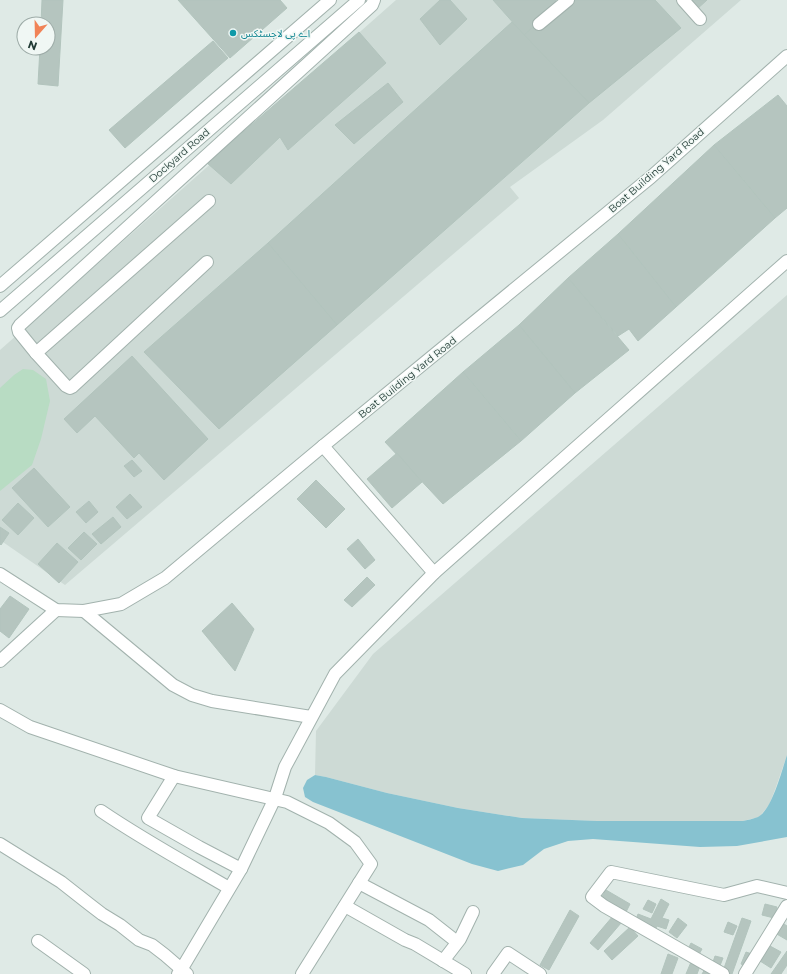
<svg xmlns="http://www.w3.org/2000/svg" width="787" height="974" font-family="Montserrat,'Noto Sans Arabic',sans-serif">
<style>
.built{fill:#cddad5}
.green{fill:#b8dcc3}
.water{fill:#87c2d0}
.building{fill:#b5c5bf;stroke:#b2c4bd}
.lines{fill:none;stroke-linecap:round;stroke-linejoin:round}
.minor-casing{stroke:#a2b2ad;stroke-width:14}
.minor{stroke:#fff;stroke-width:12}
.culture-dot{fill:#0f9aa8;stroke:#f0f7f4;stroke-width:1.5}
.labels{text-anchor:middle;stroke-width:3;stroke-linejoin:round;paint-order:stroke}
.culture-label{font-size:10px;fill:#0d838f;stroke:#f0f7f4;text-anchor:start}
.street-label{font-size:10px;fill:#203a34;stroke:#f0f7f4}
</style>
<rect width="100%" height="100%" fill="#dfeae6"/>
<!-- built -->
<g class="built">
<polygon points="396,0 741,0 603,120 510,187 519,198 65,585 0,540 0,350"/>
<polygon points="787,295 787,755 776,787 769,805 759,817 743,821 597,821 522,818 458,808 387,793 326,777 315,775 316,731 373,654"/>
</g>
<!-- green -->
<polygon class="green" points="23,369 33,370 46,379 50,401 41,439 32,465 0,491 0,388 14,375"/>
<!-- water -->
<path class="water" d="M787,755V837L737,846L700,847L593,839L568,841L544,849L523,865L498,871L472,864L313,802L305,797L303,788L307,780L315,775L326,777L387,793L458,808L522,818L597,821H743C747,820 753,819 758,817C772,810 782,770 787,755Z"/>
<!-- building -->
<g class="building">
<polygon points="42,0 63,0 58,86 38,84 40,48 48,48 48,24 41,24"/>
<polygon points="178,0 280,0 287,8 230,58"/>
<polygon points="440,0 450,0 467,19 440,45 420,19"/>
<polygon points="493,0 555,0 559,5 524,35"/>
<polygon points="565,0 655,0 681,28 589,103 524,35"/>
<polygon points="687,0 707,0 696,10"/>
<polygon points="512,22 589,103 337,325 268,243"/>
<polygon points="359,32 386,63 288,150 280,137 231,184 207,163"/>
<polygon points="213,41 228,58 125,148 109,130"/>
<polygon points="388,83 403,102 354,144 335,125"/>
<polygon points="778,95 787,106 787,208 775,218 714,145"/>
<polygon points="714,145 775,218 676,307 618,234"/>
<polygon points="618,234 676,307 638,341 629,329 618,336 568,278"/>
<polygon points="268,243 337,325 219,429 144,352"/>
<polygon points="568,278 629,350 575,393 519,325"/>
<polygon points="519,325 575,393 521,441 463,372"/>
<polygon points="132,356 208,439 164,480 139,453 134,458 95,416 77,433 64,419"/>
<polygon points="463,372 521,441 443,504 385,442"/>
<polygon points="397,453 422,482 392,508 367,479"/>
<polygon points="132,460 142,471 134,477 124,466"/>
<polygon points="34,468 70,507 48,527 12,488"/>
<polygon points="316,480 345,509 326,528 297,499"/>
<polygon points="130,494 142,507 127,519 116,507"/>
<polygon points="89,501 98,512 86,523 76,512"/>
<polygon points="18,503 34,518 18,535 2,520"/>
<polygon points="113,517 121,527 101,544 92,534"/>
<polygon points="0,527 9,533 1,545 0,544"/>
<polygon points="84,532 97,544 81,560 68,548"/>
<polygon points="358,539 375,560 365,569 347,549"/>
<polygon points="57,543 78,562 59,583 38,564"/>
<polygon points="367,577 375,585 352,607 344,600"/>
<polygon points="10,596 29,609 9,638 0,631 0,609"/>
<polygon points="232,603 254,629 235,671 202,631"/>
<polygon points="606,890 630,904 625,914 600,900"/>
<polygon points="661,899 669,904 662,918 669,920 666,929 657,926 654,932 635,922 638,914 651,919"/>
<polygon points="648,900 656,904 652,913 643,909"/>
<polygon points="765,904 777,907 774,918 762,915"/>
<polygon points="570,910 579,916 549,970 540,965"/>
<polygon points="613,916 621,923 598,950 590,943"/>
<polygon points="678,918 687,925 677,938 669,932"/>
<polygon points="742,918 751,921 732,974 723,971"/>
<polygon points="728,922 737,926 733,935 724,932"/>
<polygon points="781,922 787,926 787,940 775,933"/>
<polygon points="630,927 638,936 612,960 604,951"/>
<polygon points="691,943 702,949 698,956 687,951"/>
<polygon points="770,946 781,952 771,968 760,961"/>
<polygon points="787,951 787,965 781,974 771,974"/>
<polygon points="746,952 752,954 748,967 741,964"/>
<polygon points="668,954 678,958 672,974 661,974"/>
<polygon points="715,956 723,958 719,968 712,965"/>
<polygon points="691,962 700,966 697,974 686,974"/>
<polygon points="705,969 712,974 702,974"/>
</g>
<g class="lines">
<!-- minor casing -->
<g class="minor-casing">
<g id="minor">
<polyline points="683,0 700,19"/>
<polyline points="539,24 568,0"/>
<polyline points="207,262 72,387 70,388 66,386 36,353 19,332 18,328 20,325 372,5 374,0"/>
<polyline points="0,286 330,0"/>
<polyline points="0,311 359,0"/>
<polyline points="36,353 209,201"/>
<polyline points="323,446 434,573"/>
<polyline points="0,574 56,610 84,611 121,604 165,578 323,446 651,177 787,56"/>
<polyline points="84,611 173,685 192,695 212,701 311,717"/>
<polyline points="0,661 56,610"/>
<polyline points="0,710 30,727 174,776 287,802 329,823 355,842 371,864 302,974"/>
<polyline points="174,776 148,818 199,847 241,869"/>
<path d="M101,811C142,839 186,863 229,888"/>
<polyline points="0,844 61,882 89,904 102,914 120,925 139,940 152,945 165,955 187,974"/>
<polyline points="359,883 429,920 457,942"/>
<polyline points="345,906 405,940 415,944 465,974"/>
<polyline points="38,941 84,974"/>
<polyline points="443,961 460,939 473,912"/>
<polyline points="178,974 181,970 241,869 275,798 285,767 335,674 434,573 787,261"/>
<polyline points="493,974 508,953 540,974"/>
<polyline points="723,974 604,906 592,897 611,872 724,895 757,886 787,893"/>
<polyline points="745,974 787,906"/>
</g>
</g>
<!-- minor -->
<use href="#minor" class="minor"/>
</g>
<!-- markers -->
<circle class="culture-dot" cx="233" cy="33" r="4"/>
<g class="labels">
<!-- culture labels -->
<g class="culture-label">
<text x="241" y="37">اے پی لاجسٹکس</text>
</g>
<!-- street labels -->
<g class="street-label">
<text transform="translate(179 155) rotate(-41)" y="4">Dockyard Road</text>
<text transform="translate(656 170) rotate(-41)" y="4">Boat Building Yard Road</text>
<text transform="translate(407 377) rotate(-39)" y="4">Boat Building Yard Road</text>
</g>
</g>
<!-- north arrow -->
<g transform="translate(36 36) rotate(200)"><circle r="19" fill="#f0f7f4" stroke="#9daba7"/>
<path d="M0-3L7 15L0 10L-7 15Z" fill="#f18357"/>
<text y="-6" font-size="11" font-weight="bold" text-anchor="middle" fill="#203a34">N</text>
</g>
</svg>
